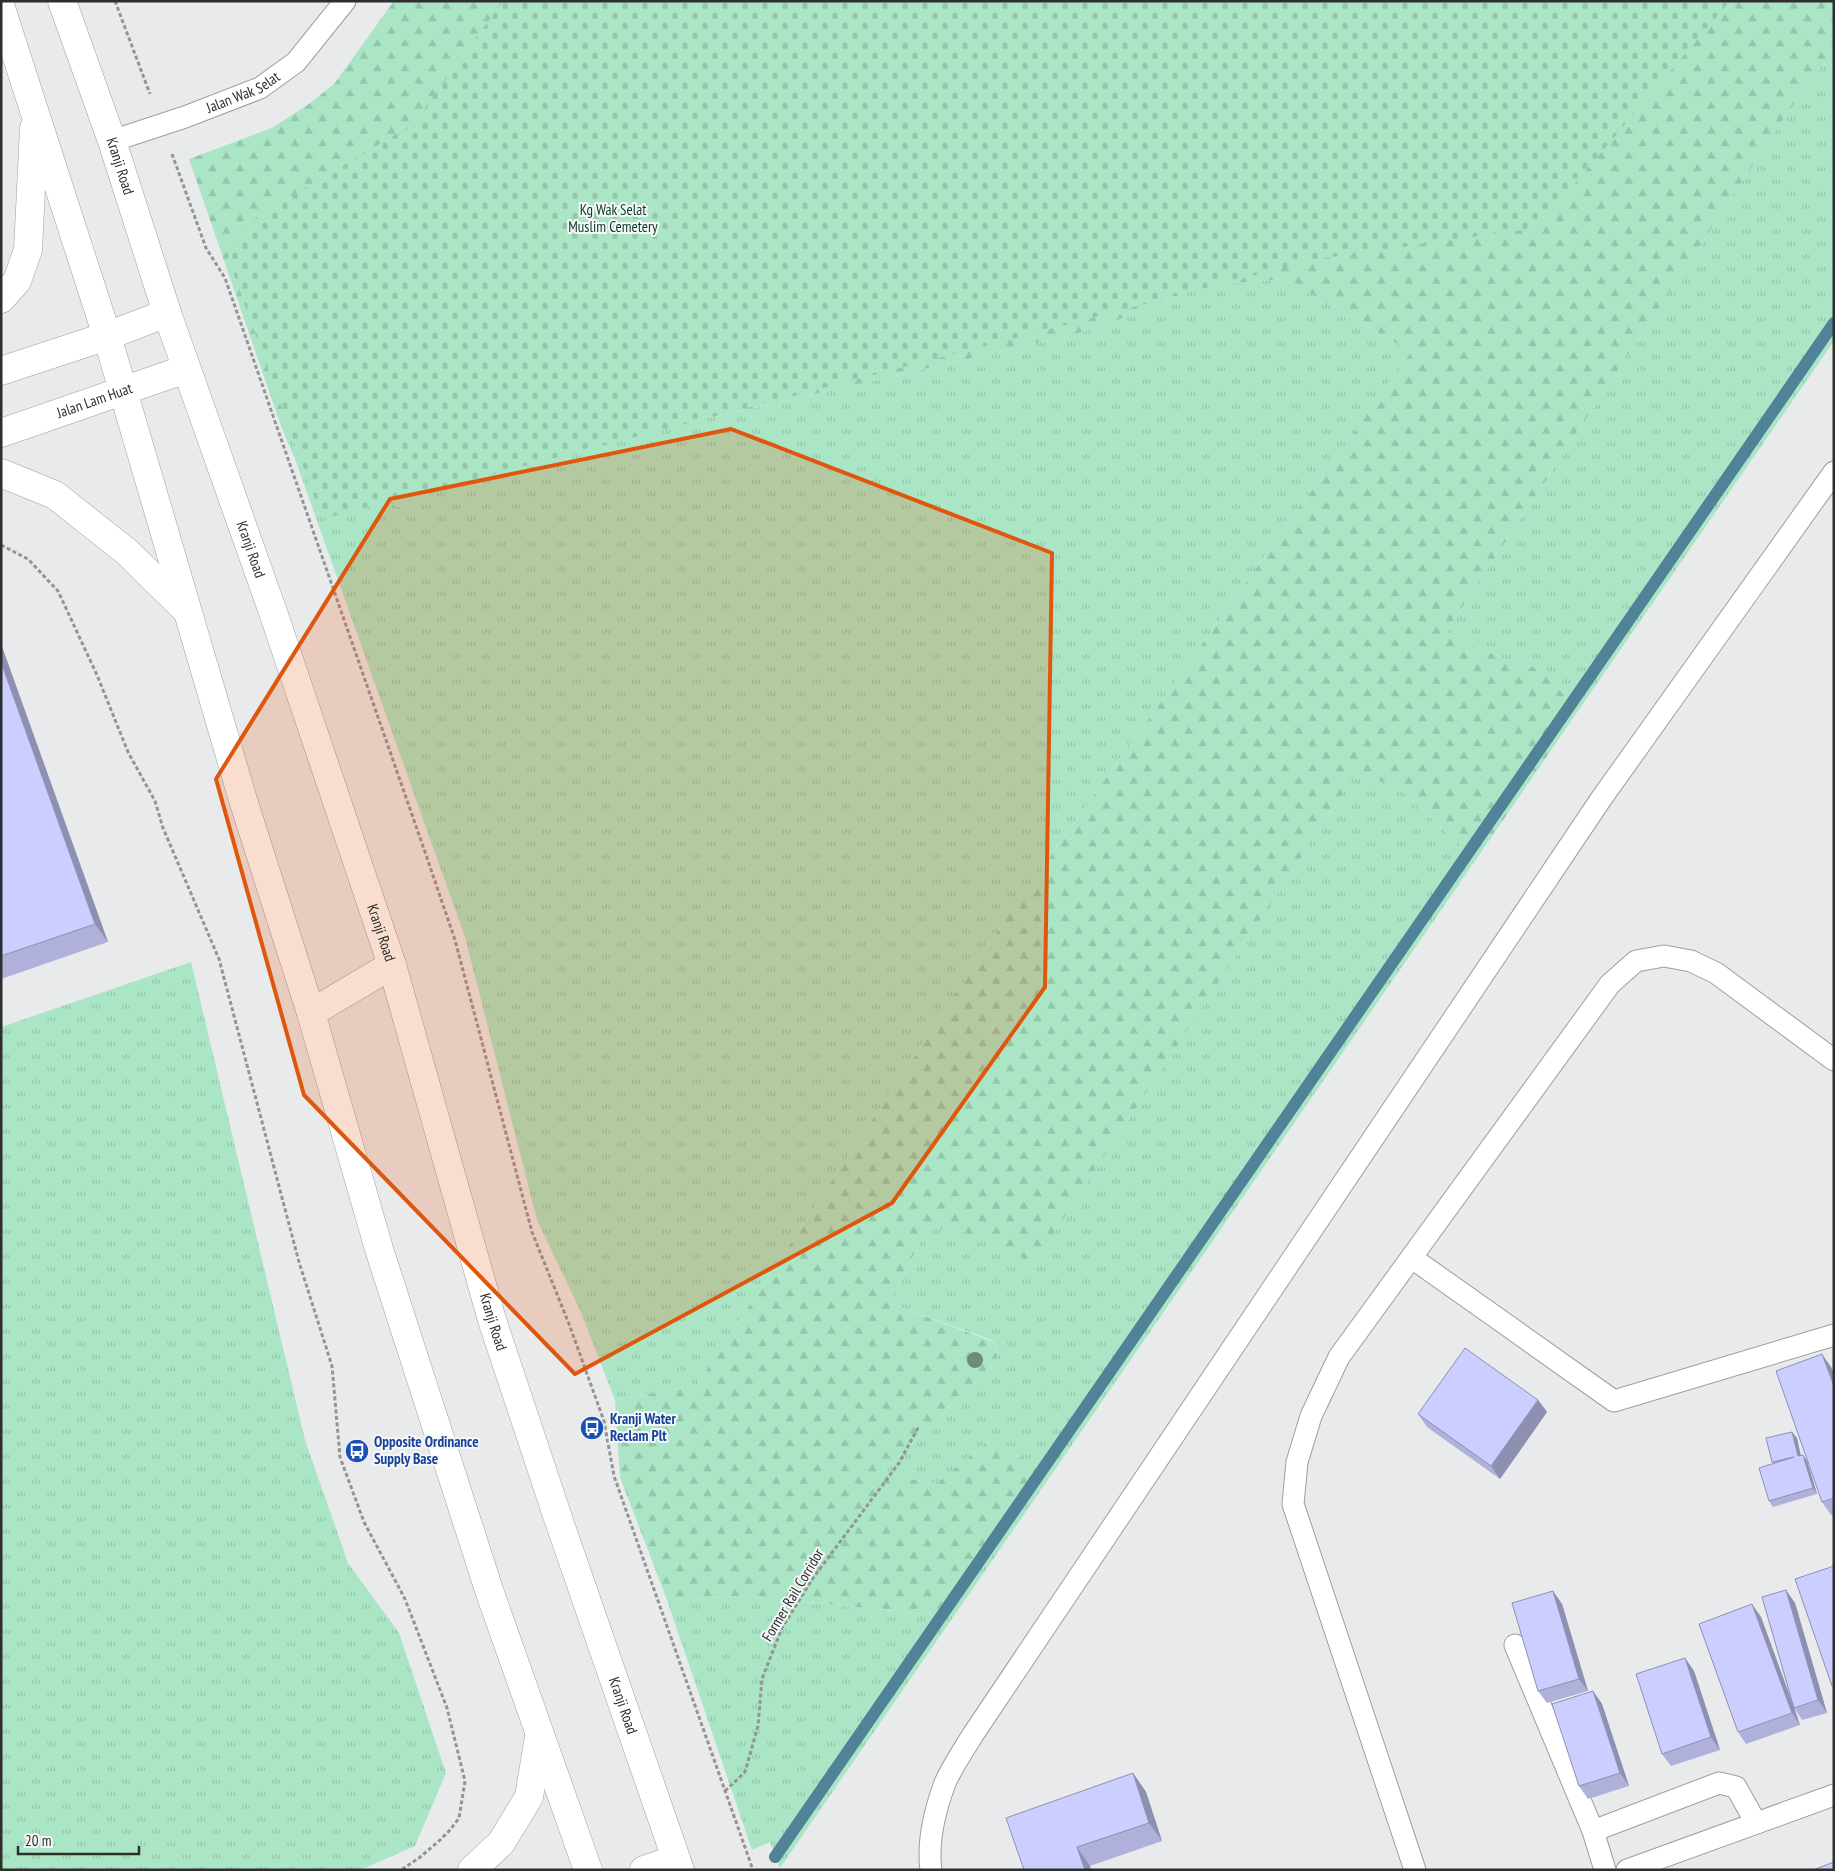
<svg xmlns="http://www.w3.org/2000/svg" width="1835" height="1871" font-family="'PT Sans Narrow',sans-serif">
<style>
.grass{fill:url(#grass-tufts)}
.forest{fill:url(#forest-firs)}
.cemetery{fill:url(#cemetery-stones)}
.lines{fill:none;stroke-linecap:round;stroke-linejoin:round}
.stream{stroke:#518398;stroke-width:12}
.lane-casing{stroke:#9e9e9f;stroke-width:23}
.street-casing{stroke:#9e9e9f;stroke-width:29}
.primary-casing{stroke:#9e9e9f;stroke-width:29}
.path{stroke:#939495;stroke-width:3;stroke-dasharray:4 2.5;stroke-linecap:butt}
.lane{stroke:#fff;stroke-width:21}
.street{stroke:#fff;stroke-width:28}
.primary{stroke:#fff;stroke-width:28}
.tree{fill:#6c8b7f}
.wall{fill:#afb1da}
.shaded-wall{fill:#8e90b2}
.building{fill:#cbcefe;stroke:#8e90b2}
.marked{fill:#df570e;fill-opacity:0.2;stroke:#df570e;stroke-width:4;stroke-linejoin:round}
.labels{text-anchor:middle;stroke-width:4;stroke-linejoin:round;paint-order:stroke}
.street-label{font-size:15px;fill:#2d2e2e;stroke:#f7f7f9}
.park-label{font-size:15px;fill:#063d27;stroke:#f7f7f9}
.transit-label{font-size:15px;font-weight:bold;fill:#164399;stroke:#f7f7f9;text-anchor:start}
</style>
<defs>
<pattern id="grass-tufts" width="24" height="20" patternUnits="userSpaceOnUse" patternTransform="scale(1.25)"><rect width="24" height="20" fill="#aae6c5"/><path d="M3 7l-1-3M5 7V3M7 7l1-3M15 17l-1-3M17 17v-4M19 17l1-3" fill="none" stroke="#93c6aa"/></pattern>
<pattern id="forest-firs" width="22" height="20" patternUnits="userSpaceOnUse" patternTransform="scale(1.25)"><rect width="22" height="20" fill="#aae6c5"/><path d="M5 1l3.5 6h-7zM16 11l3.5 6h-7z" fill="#93c6aa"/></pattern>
<pattern id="cemetery-stones" width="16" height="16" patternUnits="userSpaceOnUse" patternTransform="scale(1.25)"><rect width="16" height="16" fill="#aae6c5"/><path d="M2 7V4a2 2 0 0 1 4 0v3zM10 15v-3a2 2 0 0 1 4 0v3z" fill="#93c6aa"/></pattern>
</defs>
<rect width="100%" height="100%" fill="#e9eaeb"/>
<!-- grass -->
<g class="grass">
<polygon points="1834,48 1834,341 1578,711 1542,670 1502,658 1446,632 1784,118"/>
<polygon points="1285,279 1411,352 1004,921 696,1386 615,1400 580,1310 537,1220 465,937 295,459 281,426 390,377 496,400 296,459 399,507 492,468 1072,335 1145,311 1195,286"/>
<polygon points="1356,774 1398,787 1459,844 1466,874 780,1868 770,1842 752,1850 667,1600 746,1596 934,1615 995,1436 936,1484 882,1473 997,1360 994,1341 889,1303 927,1229 957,1229 1034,1262"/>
<polygon points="191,962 305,1440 348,1563 399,1633 446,1773 415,1846 360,1870 1,1870 1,1027"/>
</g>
<!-- forest -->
<polygon class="forest" points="394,1 1834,1 1834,48 1784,118 1446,632 1502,658 1542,670 1578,711 1466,874 1459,844 1398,787 1356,774 1034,1263 957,1229 927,1229 889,1303 994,1342 997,1360 882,1473 936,1484 995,1436 1037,1470 934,1615 746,1596 667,1600 620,1477 615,1400 696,1386 1004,921 1411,352 1285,279 1195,286 1145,311 1072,335 492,468 399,507 295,459 396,415 390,377 281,426 189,159 272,128 309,104 334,84"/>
<!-- cemetery -->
<polygon class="cemetery" points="503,1 1730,1 1537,228 1317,259 322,519 228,258 252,220 413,124"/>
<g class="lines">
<!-- stream -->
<polyline class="stream" points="775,1857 1834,323"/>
<!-- lane casing -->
<g class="lane-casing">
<g id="lane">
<path id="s1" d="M112,141L185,117L260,88L296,62L345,1"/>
<polyline points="1412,1258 1614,1401 1834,1335"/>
<polyline points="1515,1645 1593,1831 1605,1870"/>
<polyline points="1593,1831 1719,1783 1736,1787 1756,1823"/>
<path d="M931,1870C927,1841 935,1810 945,1783C952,1767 963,1751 972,1736L1601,799L1834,472"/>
<polyline points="1415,1870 1293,1504 1297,1462 1311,1416 1339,1357 1610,984 1636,961 1664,956 1691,961 1716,973 1834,1060"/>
<polyline points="1627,1870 1834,1795"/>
</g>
</g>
<!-- street casing -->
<g class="street-casing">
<g id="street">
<polyline points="1,371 107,336 167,313"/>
<path id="s2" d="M1,433L186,369"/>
<polyline points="644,1870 676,1859"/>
</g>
</g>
<!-- primary casing -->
<g class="primary-casing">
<g id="primary">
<path id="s3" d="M62,1L112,141L167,313L274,615L392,965L492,1320L559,1521L680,1870"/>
<polyline points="1,8 107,336 243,800 311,1013 379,1249 490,1593 588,1870"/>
<polyline points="1,299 17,281 28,250 34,128"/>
<polyline points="1,473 55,495 127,552 187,611"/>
<polyline points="311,1013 392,965"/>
<polyline points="472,1870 501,1843 529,1797 539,1736"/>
</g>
</g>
<!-- path -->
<g class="path">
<polyline points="115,1 150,94"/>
<polyline points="172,154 206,248 225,278 425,852 455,940 532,1232 569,1324 604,1421 614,1476 753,1870"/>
<polyline points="1,545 28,559 58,591 97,675 128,752 155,801 163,828 219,959 299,1262 332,1366 340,1457 364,1522 405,1599 447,1708 465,1781 459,1818 450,1830 439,1841 419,1858 401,1870"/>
<polyline points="725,1791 745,1772 758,1726 762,1679 782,1628 813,1578 899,1463 919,1426"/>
</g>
<!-- lane -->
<use href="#lane" class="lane"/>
<!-- street -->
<use href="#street" class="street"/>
<!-- primary -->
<use href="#primary" class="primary"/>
</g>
<!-- trees -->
<circle class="tree" cx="975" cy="1360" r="8"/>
<!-- wall -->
<g class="wall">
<polygon points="1,644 108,942 1,979"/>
<polygon points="1831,1367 1834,1374 1834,1514 1831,1515 1822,1502"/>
<polygon points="1538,1400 1547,1412 1500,1479 1427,1427 1418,1414"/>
<polygon points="1792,1432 1797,1438 1801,1455 1803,1455 1807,1461 1817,1494 1773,1507 1769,1501 1773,1463 1772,1462"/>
<polygon points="1553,1591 1562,1604 1588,1691 1547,1703 1538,1691"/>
<polygon points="1795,1603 1827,1713 1802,1720 1795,1709 1800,1725 1746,1744 1738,1732 1761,1617 1792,1701"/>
<polygon points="1685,1658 1694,1671 1720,1750 1671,1766 1662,1754"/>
<polygon points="1593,1691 1602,1704 1629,1786 1588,1799 1579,1786"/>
<polygon points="1133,1773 1146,1792 1162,1841 1090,1866 1024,1870"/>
</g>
<!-- shaded-wall -->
<g class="shaded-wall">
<polygon points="1,644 108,942 95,924 1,662"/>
<polygon points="1822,1354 1831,1367 1834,1374 1834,1386"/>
<polygon points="1538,1400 1547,1412 1500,1479 1491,1466"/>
<polygon points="1792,1432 1797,1438 1802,1463 1798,1456"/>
<polygon points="1803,1455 1807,1461 1817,1494 1813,1488"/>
<polygon points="1786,1590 1795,1603 1827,1713 1818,1700"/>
<polygon points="1553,1591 1562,1604 1588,1691 1579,1679"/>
<polygon points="1752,1604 1761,1617 1800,1725 1792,1713"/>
<polygon points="1685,1658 1694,1671 1720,1750 1711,1737"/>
<polygon points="1593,1691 1602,1704 1629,1786 1620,1773"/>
<polygon points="1133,1773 1146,1792 1162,1841 1149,1823"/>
<polygon points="1077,1847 1090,1866 1091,1870 1085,1870"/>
</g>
<!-- building -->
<g class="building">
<polygon points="1,662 95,924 1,956"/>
<polygon points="1465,1348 1538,1400 1491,1466 1418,1414"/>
<polygon points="1822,1354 1834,1386 1834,1498 1822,1502 1776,1371"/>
<polygon points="1792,1432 1798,1456 1803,1455 1813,1488 1769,1501 1759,1468 1794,1457 1772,1462 1766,1438"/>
<polygon points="1834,1566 1834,1685 1832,1686 1795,1579"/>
<polygon points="1786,1590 1818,1700 1794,1708 1762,1597"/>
<polygon points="1553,1591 1579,1679 1538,1691 1512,1603"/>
<polygon points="1752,1604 1792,1713 1738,1732 1699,1624"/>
<polygon points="1685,1658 1711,1737 1662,1754 1636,1674"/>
<polygon points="1593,1691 1620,1773 1579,1786 1552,1704"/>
<polygon points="1133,1773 1149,1823 1077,1847 1085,1870 1024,1870 1006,1818"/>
<polygon points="1834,1862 1834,1870 1813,1870"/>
</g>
<!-- marked area -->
<path class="marked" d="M731,429L1052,553L1045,987L892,1203L575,1374L304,1095L216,779L390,499Z"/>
<!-- icons -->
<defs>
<g id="bus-disc" transform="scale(1.25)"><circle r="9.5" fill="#1a4fb4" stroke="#f7f7f9"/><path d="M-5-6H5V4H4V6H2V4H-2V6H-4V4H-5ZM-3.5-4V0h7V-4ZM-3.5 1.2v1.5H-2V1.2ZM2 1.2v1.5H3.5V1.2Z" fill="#fff"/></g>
</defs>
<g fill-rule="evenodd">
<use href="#bus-disc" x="592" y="1428"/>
<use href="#bus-disc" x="357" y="1451"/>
</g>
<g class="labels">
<!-- street labels -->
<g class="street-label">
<text dy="5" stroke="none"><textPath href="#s1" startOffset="140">Jalan Wak Selat</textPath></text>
<text dy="5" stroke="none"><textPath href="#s3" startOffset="175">Kranji Road</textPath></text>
<text dy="5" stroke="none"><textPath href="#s2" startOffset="99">Jalan Lam Huat</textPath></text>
<text dy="5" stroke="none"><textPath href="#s3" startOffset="580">Kranji Road</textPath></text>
<text dy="5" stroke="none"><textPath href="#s3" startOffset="985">Kranji Road</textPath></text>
<text dy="5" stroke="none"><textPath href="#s3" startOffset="1390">Kranji Road</textPath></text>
<text transform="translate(793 1595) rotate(-59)" y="5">Former Rail Corridor</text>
<text dy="5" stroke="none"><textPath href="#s3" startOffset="1795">Kranji Road</textPath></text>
</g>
<!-- park labels -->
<g class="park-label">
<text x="613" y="215">Kg Wak Selat<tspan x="613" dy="17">Muslim Cemetery</tspan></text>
</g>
<!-- transit labels -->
<g class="transit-label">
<text x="610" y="1424">Kranji Water<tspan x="610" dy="17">Reclam Plt</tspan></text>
<text x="374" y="1447">Opposite Ordinance<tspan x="374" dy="17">Supply Base</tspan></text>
</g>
</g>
<!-- border -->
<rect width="1835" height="1871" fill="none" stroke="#2d2e2e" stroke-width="5"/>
<!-- scale -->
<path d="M18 1846v8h121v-8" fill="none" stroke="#2d2e2e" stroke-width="2.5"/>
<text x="25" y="1846" font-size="15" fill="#2d2e2e" stroke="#f7f7f9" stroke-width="4" paint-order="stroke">20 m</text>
</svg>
